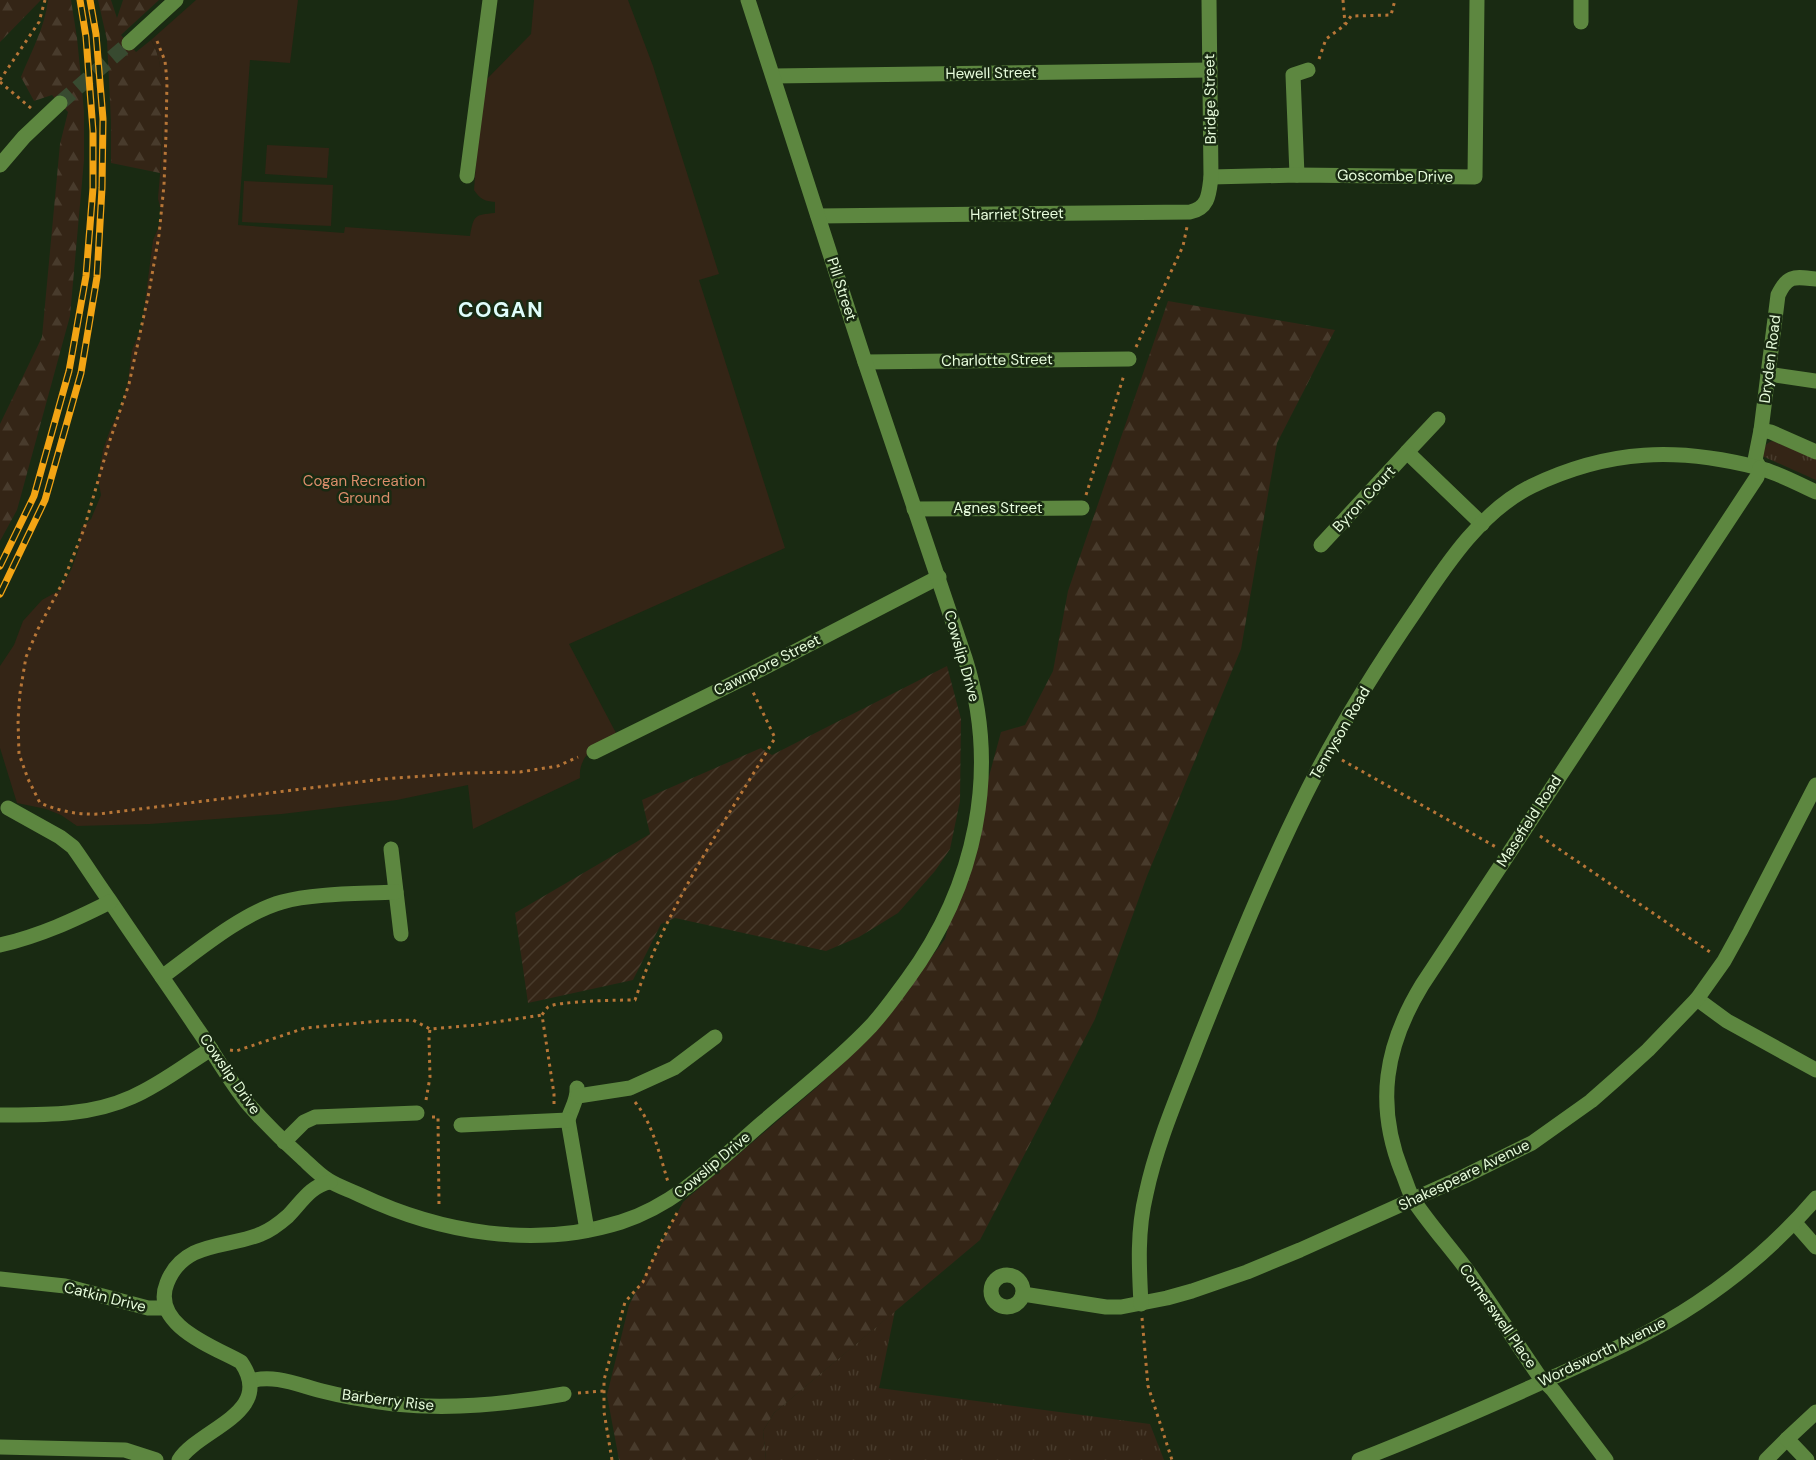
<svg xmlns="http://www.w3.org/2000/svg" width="1816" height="1460" font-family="'DM Sans',sans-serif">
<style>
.grass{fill:url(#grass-tufts)}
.forest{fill:url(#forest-firs)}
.park{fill:#342516}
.garden{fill:url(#garden-furrows)}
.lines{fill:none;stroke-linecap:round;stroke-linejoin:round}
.minor-tunnel{stroke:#384a30;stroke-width:15;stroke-dasharray:15 8;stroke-linecap:butt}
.path{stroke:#b77637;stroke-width:3;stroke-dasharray:3 4.5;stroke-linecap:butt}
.minor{stroke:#5d8740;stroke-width:15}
.rail-casing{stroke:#f3a414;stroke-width:7}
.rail{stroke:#192a12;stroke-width:4.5;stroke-dasharray:14;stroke-linecap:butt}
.labels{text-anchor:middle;stroke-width:5;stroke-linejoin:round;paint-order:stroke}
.street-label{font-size:15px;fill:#e8fddd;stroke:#192a12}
.park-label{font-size:15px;fill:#db8d6b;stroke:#192a12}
.district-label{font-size:21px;font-weight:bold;letter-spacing:1.5px;fill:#dffdfb;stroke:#192a12}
</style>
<defs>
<pattern id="grass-tufts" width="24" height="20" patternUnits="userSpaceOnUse" patternTransform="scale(1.5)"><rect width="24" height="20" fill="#342516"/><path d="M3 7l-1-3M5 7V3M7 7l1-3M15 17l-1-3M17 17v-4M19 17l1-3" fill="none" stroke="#483b2c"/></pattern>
<pattern id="forest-firs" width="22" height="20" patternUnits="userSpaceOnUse" patternTransform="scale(1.5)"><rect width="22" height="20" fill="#342516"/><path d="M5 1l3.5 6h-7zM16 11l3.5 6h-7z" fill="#483b2c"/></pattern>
<pattern id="garden-furrows" width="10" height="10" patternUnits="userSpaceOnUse" patternTransform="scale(1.5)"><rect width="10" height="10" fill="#342516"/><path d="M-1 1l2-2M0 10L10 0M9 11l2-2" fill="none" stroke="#483b2c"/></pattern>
</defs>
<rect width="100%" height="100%" fill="#192a12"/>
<!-- grass -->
<g class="grass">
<path d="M1773,441L1816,459V480L1762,456C1764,447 1765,443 1773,441Z"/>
<polygon points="895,1311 879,1388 1150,1424 1164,1460 766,1460 763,1431 774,1413"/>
</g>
<!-- forest -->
<g class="forest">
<polygon points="0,0 41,0 0,42"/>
<path d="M48,0H71L77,38L80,68L84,112V160L70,316L17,510L0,541V424L42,337L60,144L68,112L52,95L34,101L21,77C31,52 45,27 48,0Z"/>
<path d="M98,0H111L117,18L123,0H159L121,35L136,52L151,40C170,69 162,138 160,173L111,163V122L107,40Z"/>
<polygon points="1168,301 1335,330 1277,443 1241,649 1147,876 1095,1019 980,1240 774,1413 763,1431 766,1460 619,1460 607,1395 629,1305 683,1202 816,1088 873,1034 945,939 1001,732 1025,725 1053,671 1068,591"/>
</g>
<!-- park -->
<g class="park">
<path d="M196,0H298L290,63L250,60L238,225L344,233L345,227L470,236C474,215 474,215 495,213V202C484,201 480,199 474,190L482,84L531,34L534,0H628L653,66L719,274L699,280L785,548L569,644L616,733C598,743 578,755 580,778L473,829L468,785L397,800L282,814L150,824L77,826L61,815L46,809L17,803L0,748V666L14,645L23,621L42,600L60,590L71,570L78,551L81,528L91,519L101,495L98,479L103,450L110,430L122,405L128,381L132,350L142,326L153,240C160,226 163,214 158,199C161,161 171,70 151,40Z"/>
<polygon points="267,145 329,148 327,178 265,174"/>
<polygon points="244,181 333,185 331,226 242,222"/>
</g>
<!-- garden -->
<polygon class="garden" points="947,666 961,719 960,801 950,849 935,871 898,913 859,937 826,951 675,918 661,924 633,980 528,1003 515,913 650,834 642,800 761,748 772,755"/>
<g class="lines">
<!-- minor-tunnel -->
<polyline class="minor-tunnel" points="60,103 129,43"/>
<!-- path -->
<g class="path">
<polyline points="1343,0 1345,24"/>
<path d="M157,41L165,61L167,81L166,134L164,185L159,235L149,292L129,384L109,443L84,529L63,582L38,629L26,657L20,693L18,720L19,754L28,779L40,803C60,811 77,815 99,814L383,779L466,773L520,772L558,766L578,757"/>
<polyline points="1319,59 1326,39 1345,25 1351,16 1391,15 1395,0"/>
<polyline points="0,80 39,22 45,0"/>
<polyline points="0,82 32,109"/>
<polyline points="1136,347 1183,246 1187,227"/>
<polyline points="1086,495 1124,375"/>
<polyline points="1342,760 1496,847"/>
<polyline points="1540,836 1710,952"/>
<polyline points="230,1050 236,1051 305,1028 380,1021 413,1020 430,1029 476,1025 542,1015"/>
<polyline points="426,1100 430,1077 429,1038 430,1029"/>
<path d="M635,1102C653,1124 660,1156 668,1182"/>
<path d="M554,1104V1094L542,1015C544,1012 546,1009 548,1007C557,1001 621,1000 635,1000C667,906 724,823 775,738L753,692"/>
<polyline points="432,1117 438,1117 439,1206"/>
<polyline points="1142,1318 1148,1386 1172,1460"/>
<polyline points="578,1393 604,1391"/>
<polyline points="612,1460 604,1412 604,1380 625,1302 643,1282 659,1246 677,1213"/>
</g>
<!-- minor -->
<g class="minor">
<polyline points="1581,22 1581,0"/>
<polyline points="129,43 176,0"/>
<polyline points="773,76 1210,70"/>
<polyline points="0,165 24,137 60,103"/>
<polyline points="1297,175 1293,75 1308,70"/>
<polyline points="467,176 490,0"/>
<polyline points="1211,177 1297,175 1475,177 1477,0"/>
<path d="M818,216L1190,212C1209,208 1209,193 1211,177L1209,0"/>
<polyline points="865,362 1129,359"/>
<polyline points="1768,374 1816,381"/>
<polyline points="1438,419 1407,452 1482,524"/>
<polyline points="1761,430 1771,432 1816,452"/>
<path d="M1760,468L1755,460L1761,430L1778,295C1788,274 1795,277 1816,279"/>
<polyline points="914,509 1082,508"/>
<polyline points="1321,545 1407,452"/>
<polyline points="594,752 746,677 939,577"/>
<path d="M8,808L60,837L73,847C86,865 97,883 110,901C138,943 168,985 196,1027C214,1052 229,1081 249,1105C265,1123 282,1140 300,1156C309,1164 318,1174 328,1180C337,1186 350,1190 360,1195C440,1233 535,1249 621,1222C678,1204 719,1160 762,1123C799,1091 838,1061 871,1026C884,1012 895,996 907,980C976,886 1001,771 965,658L865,362L748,0"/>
<polyline points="391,849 401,934"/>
<path d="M0,945C40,936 74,920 110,902"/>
<path d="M162,977C196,952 242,913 282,902C314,893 361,894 396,892"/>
<polyline points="1697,999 1727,1021 1816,1070"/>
<path d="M577,1088C578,1099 571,1109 568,1120L587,1230"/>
<polyline points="578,1096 630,1088 674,1068 715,1037"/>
<path d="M0,1115C45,1115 90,1116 132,1097C160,1085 185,1065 211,1049"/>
<polyline points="461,1125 568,1120"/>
<polyline points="284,1142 304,1122 315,1117 417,1113"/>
<polyline points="1795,1223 1816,1247"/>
<circle cx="1007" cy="1291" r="16"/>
<polyline points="0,1279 65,1286 148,1308 166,1308"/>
<polyline points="1023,1294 1106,1307 1121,1307 1167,1298 1192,1291 1247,1272 1300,1250 1465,1176 1532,1143 1591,1101 1616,1079 1648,1050 1697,999 1724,961 1740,932 1816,785"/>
<path d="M1141,1304C1139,1267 1137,1231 1146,1194C1157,1142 1179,1093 1198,1043C1235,950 1273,856 1319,768C1348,713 1381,661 1416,610C1446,565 1481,511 1532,486C1609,449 1678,447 1759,468C1779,473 1798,484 1816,492"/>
<path d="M250,1381C275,1374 298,1385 322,1391C345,1397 370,1401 394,1404C452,1410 508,1404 564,1394"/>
<polyline points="0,1447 125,1450 156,1460"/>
<path d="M179,1460C200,1428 276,1413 241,1362C214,1347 150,1325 167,1283C172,1270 182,1259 194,1253C215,1243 240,1243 261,1234C271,1230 280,1223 288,1216C301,1203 310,1186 330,1182"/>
<path d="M1359,1460C1423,1435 1485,1408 1547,1380C1598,1357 1651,1334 1697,1303C1742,1273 1781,1239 1816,1198"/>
<path d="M1606,1460L1553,1390L1539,1376C1515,1341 1492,1305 1467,1270C1450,1247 1430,1225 1414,1201C1409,1193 1406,1181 1402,1172C1375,1104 1385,1046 1422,985L1757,477L1760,468"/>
<polyline points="1766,1460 1787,1439"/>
<polyline points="1807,1460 1787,1439 1816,1412"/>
</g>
<!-- rail casing -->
<g class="rail-casing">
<g id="rail">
<polyline points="0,566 34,496 69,371 86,276 93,188 93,131 86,37 80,0"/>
<polyline points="0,594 45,500 81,373 97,277 102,188 103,119 96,34 90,0"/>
</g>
</g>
<!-- rail -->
<use href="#rail" class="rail"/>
</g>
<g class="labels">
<!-- street labels -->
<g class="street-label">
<text transform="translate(991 73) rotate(-1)" y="5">Hewell Street</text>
<text transform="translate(1210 99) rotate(-91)" y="5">Bridge Street</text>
<text transform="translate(1395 176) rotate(1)" y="5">Goscombe Drive</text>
<text transform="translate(1017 214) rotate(-1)" y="5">Harriet Street</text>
<text transform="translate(842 289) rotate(72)" y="5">Pill Street</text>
<text transform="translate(1770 359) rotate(-83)" y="5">Dryden Road</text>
<text transform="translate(997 360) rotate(-1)" y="5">Charlotte Street</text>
<text transform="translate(1364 499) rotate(-47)" y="5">Byron Court</text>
<text x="998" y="513">Agnes Street</text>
<text transform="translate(962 656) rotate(74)" y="5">Cowslip Drive</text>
<text transform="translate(767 665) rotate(-27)" y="5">Cawnpore Street</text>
<text transform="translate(1340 733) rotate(-60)" y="5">Tennyson Road</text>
<text transform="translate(1529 821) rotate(-57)" y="5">Masefield Road</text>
<text transform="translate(230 1074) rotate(55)" y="5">Cowslip Drive</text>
<text transform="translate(712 1165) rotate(-40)" y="5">Cowslip Drive</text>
<text transform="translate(1464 1175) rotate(-26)" y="5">Shakespeare Avenue</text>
<text transform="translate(105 1297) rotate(14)" y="5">Catkin Drive</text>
<text transform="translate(1498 1316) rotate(55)" y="5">Cornerswell Place</text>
<text transform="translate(1602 1352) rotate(-26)" y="5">Wordsworth Avenue</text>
<text transform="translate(388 1400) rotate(7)" y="5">Barberry Rise</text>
</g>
<!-- park labels -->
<g class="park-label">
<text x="364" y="486">Cogan Recreation<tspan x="364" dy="17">Ground</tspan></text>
</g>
<!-- district labels -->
<g class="district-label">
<text x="501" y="317">COGAN</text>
</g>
</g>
</svg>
